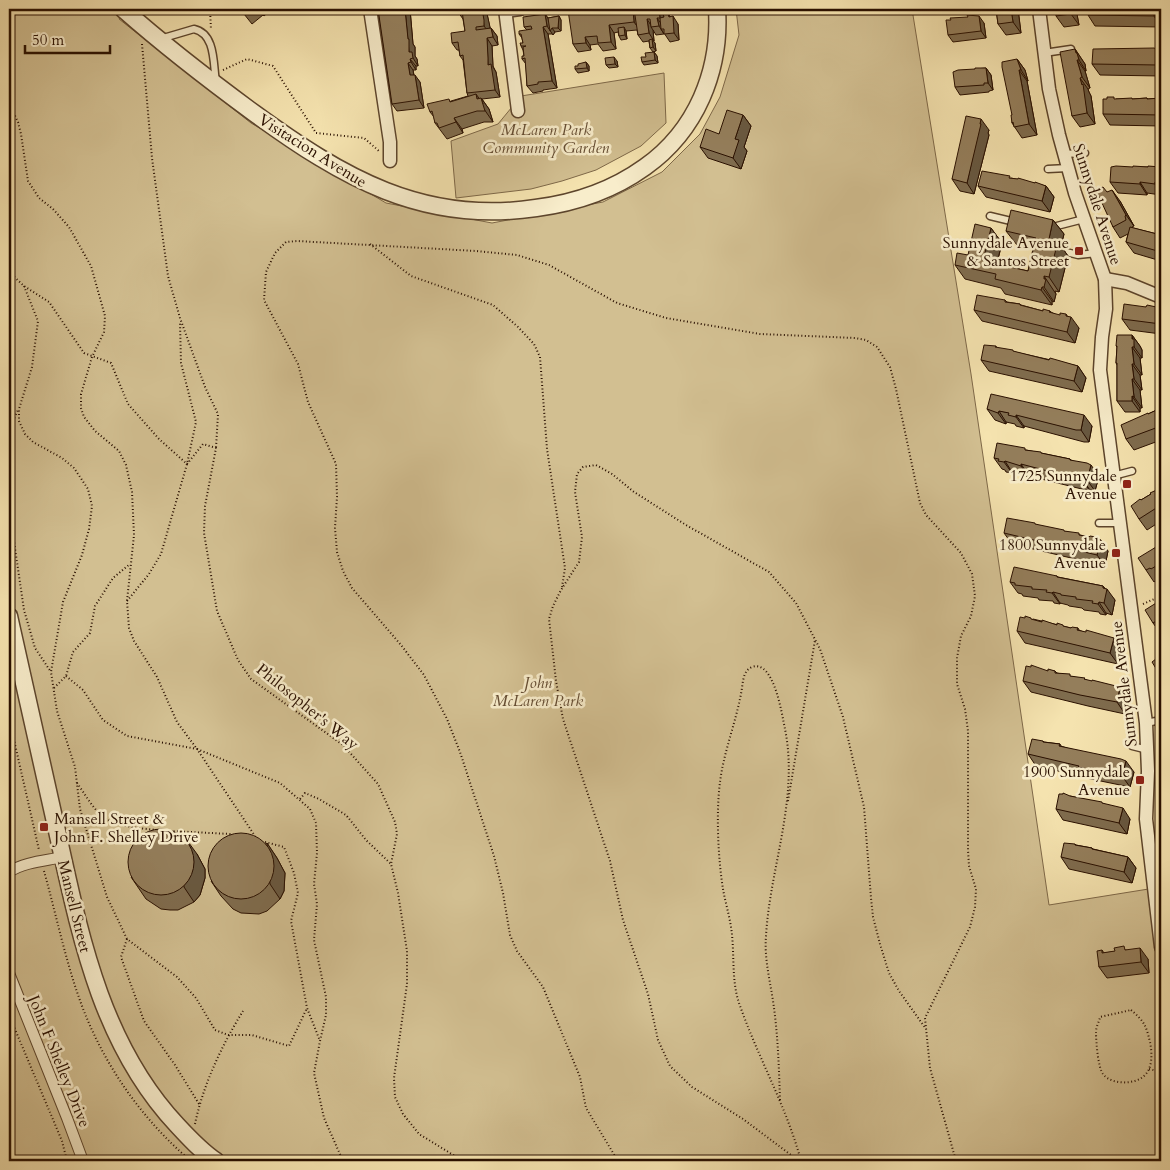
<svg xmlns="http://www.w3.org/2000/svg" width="1170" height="1170" font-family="Cardo,serif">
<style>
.green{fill:#d2bf91;stroke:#7e6848}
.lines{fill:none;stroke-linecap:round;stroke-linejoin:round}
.service-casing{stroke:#5d452c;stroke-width:9}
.pedestrian-casing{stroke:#5d452c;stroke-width:12}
.minor-casing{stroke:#5d452c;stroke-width:15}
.tertiary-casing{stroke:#5d452c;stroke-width:19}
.path{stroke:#2a1000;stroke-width:2;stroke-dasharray:1 2.5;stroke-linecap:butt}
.service{stroke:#f8edcb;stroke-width:6}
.pedestrian{stroke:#f8edcb;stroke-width:10}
.minor{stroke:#f8edcb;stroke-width:12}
.tertiary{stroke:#f8edcb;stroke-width:16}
.wall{fill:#7f6c4e;stroke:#2a1000}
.shaded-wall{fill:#685840;stroke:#2a1000}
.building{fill:#947e5b;stroke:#2a1000}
.poi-dot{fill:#8f2418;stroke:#f8edcb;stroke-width:2}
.labels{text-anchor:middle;stroke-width:5;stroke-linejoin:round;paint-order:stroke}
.park-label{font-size:16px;font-style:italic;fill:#654d33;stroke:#f8edcb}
.street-label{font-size:16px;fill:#2a1000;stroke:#f8edcb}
.poi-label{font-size:16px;fill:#2a1000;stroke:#f8edcb;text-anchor:end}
</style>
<rect width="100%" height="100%" fill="#f5e3af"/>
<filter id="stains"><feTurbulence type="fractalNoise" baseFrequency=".004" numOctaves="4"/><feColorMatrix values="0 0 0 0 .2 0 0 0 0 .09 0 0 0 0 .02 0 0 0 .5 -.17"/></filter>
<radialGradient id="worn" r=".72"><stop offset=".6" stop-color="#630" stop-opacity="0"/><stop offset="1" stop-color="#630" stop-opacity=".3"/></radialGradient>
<!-- green -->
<g class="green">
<polygon points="9,9 125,9 119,19 251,123 386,203 492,223 603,202 662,172 700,134 720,97 739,35 736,9 912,9 971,374 1049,905 1161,887 1161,1161 9,1161"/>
<polygon points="664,73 666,123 641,146 596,170 562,181 531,189 456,198 451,141 498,124 521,96"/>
</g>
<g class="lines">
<!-- service casing -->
<g class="service-casing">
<g id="service">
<path d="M160,39L194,29C216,34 213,64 216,82"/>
<polyline points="1044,53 1071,49"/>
<polyline points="1064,154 1085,153"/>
<polyline points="1048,169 1068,168"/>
<polyline points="990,216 1015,222"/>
<polyline points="1049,228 1084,219"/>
<polyline points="1062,251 1078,255 1097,253"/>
<polyline points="1113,476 1132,471"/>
<polyline points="1099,523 1119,523"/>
<polyline points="1146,723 1161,720"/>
<polyline points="1132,746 1148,750"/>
<polyline points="1151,863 1161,862"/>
</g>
</g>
<!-- pedestrian casing -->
<g class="pedestrian-casing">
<g id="pedestrian">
<path d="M9,872C25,862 44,861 63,857"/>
<polyline points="9,973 67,1118 83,1161"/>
</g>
</g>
<!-- minor casing -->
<g class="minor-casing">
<g id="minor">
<polyline points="370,9 390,142 390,161"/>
<polyline points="505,9 518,111"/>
<polyline points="1039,9 1049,89 1059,135 1075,193 1105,279 1106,309 1102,337 1100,370 1146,723 1148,771 1146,819 1161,947"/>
<polyline points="505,11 520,9"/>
<polyline points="1105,279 1127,283 1161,297"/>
</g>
</g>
<!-- tertiary casing -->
<g class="tertiary-casing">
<g id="tertiary">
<path d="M123,9C165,46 209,80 254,113C342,177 423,225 536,208C575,203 613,190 645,167C696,131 721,71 717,9"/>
<path d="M9,616C25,688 41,759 57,831C80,935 101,1044 177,1125C189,1138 201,1151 216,1161"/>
</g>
</g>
<!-- path -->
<g class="path">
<polyline points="210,9 211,30"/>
<polyline points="142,44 152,158 168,276 180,318 205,387 218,414 216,448"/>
<polyline points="223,70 247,59 273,66 316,133 364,138 379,151"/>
<polyline points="9,103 18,122 21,134 28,181 39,198 53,209 69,227 91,266 105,316 104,332 92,357 81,394 81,408 84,417 95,431 119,451 126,465 132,492 134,535 127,601 129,628 134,641 157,677 177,722 197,749 280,783 310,809 316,823 317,853 314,884 317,904 314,940 326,997 326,1015 320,1041 314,1073 324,1118 343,1161"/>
<polyline points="370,244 411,276 493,305 518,327 534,344 540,357 547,449 565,568 562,587"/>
<polyline points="9,272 24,286 49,302 84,353 111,363 128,404 159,439 187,464 203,444 216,448 205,506 204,533 217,611 238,660 251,679 343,745 378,784 395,822 397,834 391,864 398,893 407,951 407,984 394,1078 395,1097 403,1114 419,1134 463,1161"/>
<polyline points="24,286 38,321 32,367 19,409 19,421 25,434 33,442 62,458 74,468 88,489 92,506 89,529 82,555 63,602 51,672 57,711 75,767 80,809 107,897 127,939 177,977 196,998 215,1030 228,1035 252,1035 289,1046 307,1008 320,1041"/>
<polyline points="9,473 10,427 18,410"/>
<polyline points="9,487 11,521 24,610 35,648 51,672"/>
<polyline points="127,601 149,574 161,554 187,464 196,422 181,363 180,322"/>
<polyline points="1143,604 1161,596"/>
<polyline points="66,676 83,690 103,720 127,736 197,749 255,836"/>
<polyline points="54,688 66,676 73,652 90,633 95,606 113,578 130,564"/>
<polyline points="9,718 39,850"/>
<path d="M77,783C85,794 94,811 106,819C120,827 140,828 156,830"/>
<polyline points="300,799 305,793 319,799 346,815 366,840 391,864"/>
<polyline points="788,801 815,640"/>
<polyline points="170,831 231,834"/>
<polyline points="265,842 284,847 294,873 298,893 291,921 307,1008"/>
<path d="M44,871C58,921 68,974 88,1021C111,1075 147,1124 191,1161"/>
<polyline points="127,939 121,957 144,1021 175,1065 199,1104"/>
<path d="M1131,1010C1144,1021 1146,1025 1150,1042C1152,1052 1153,1067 1145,1075C1136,1085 1111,1085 1103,1074C1098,1068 1096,1041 1096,1032C1096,1027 1099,1022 1100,1017Z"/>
<polyline points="9,1015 62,1141 67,1161"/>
<polyline points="1149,1069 1161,1072"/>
<path d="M780,1100C779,1069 778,1038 774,1008C771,984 764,960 766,936C770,867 799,799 785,729C782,715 774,659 752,667C744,670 743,680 742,688C737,720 724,750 720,782C716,813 718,858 723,889C725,901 729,914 731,927C735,952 731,979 739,1003C758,1058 786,1105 801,1161"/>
<path d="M195,1124C203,1085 222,1045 243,1011"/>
<polyline points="618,1161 586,1108 580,1077 543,987 517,951 510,935 503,893 494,856 460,752 447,719 424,675 401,645 352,588 343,571 337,552 335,528 337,497 336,464 308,402 298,364 264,300 266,272 275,253 286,242 297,241 476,251 517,255 549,265 617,303 666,318 760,334 855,338 866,340 877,347 890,367 896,389 920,503 926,515 961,553 972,574 975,596 971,616 961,636 957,658 957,684 965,709 968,731 968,850 969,866 976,889 975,907 970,927 925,1018 930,1068 956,1161"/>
<polyline points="799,1161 743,1119 692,1087 670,1066 658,1040 648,994 623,920 610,861 563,719 556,681 549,619 553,606 561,590 579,562 582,537 575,492 577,474 583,467 596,465 612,474 634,492 686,525 769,572 796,603 820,649 843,717 864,807 871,898 873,917 880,944 889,973 899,991 926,1029"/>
</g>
<!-- service -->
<use href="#service" class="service"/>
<!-- pedestrian -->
<use href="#pedestrian" class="pedestrian"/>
<!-- minor -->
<use href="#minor" class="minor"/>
<!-- tertiary -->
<use href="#tertiary" class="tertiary"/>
</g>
<!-- wall -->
<g class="wall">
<polygon points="240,9 272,9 264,16 263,15 252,24"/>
<polygon points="378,9 410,9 413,44 415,47 415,56 417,59 418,66 416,66 416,70 413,70 414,75 420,82 424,108 397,111 392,104"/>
<polygon points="454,9 486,9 490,28 491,28 497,36 498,45 492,46 493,66 496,72 500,97 482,99 489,109 493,122 484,122 462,129 463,133 447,139 435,123 434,117 430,112 451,101 468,96 467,93 463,60 460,56 459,50 457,50 452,43 465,31 463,19 458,12 456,12"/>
<polygon points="576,9 663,9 664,14 668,14 678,24 679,40 670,42 664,33 664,34 656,35 653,30 654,41 653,41 655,43 656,51 653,52 650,48 649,41 643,42 638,35 637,30 626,31 627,39 621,40 619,36 618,32 614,33 616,49 603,51 598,44 590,45 591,50 578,52 573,44"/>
<polygon points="996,9 1018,9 1021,33 1006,35 998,24"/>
<polygon points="1076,9 1079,25 1064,27 1056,16"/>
<polygon points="1088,9 1160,9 1161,11 1161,27 1095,26 1088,15"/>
<polygon points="545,14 548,18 559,16 561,20 561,31 555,32 553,35 552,34 548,34 557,88 543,90 543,91 533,93 527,86 526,64 522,59 524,56 523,50 521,46 523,43 522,38 519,34 527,30 524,27"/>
<polygon points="984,23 986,38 953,42 948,35"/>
<polygon points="1075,49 1085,64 1086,71 1085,71 1090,88 1088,89 1089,92 1091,96 1095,124 1080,127 1072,116"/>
<polygon points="654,52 657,56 658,63 644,65 642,62 646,57"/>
<polygon points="1161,53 1161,76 1100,75 1092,64"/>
<polygon points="1017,59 1025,70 1028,81 1027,81 1037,135 1022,138 1012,123"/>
<polygon points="617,61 618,67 609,68 606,65"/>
<polygon points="586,62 589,66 589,71 578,73 575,69 578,66"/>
<polygon points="986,68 991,75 993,90 989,91 989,92 960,95 955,87 975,69"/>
<polygon points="1147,98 1148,99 1161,98 1161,126 1110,125 1103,114 1116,99 1133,99"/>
<polygon points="743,115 751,126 744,147 747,151 741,169 708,158 700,147 719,134"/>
<polygon points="989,130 988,133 989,135 974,194 960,191 952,179"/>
<polygon points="1133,167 1161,167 1161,195 1147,193 1147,195 1118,193 1110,182"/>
<polygon points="1011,178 1046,186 1054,197 1050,212 986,197 978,186"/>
<polygon points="1107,192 1120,201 1134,226 1132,227 1133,228 1161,235 1161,261 1134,253 1126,242 1128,234 1120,238 1113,227"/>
<polygon points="1053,220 1064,234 1061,246 1068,256 1059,292 1055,291 1056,294 1054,302 1052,301 1052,305 1005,294 1001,288 965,279 955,265 968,255 991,228 1002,243 997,264 1028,271 1033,249 1017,245 1006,231"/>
<polygon points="1005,300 1007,302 1020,304 1021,305 1043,311 1050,311 1051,312 1079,328 1075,343 982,321 974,310"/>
<polygon points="1146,307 1161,308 1161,334 1130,330 1122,319"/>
<polygon points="1132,335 1140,346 1142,350 1142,358 1140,358 1142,375 1140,375 1142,390 1140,390 1142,408 1140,408 1140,412 1125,412 1117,401 1117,365 1116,363 1117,347 1116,346"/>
<polygon points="996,346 997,348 1078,366 1086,378 1082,392 989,371 981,360"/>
<polygon points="1161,408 1161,440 1134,450 1126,439 1148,414"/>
<polygon points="987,409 1092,426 1089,442 1084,442 1024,426 1024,428 1016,426 1015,424 1006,422 1006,424 995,420"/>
<polygon points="1026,450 1070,459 1071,460 1099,476 1095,491 1090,490 1090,491 1029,476 1029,477 1012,472 1012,473 1006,472 1005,470 1002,469 994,458"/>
<polygon points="1161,488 1161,521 1147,530 1139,519 1141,500"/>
<polygon points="1036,525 1089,537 1096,537 1108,551 1105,566 1012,544 1004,533"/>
<polygon points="1161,544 1161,579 1159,580 1158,579 1154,582 1146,570"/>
<polygon points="1057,576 1058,577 1103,586 1115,600 1112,615 1106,613 1106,615 1100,614 1099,612 1084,610 1082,608 1069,606 1068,605 1060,603 1060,604 1054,603 1053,601 1039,600 1038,598 1023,596 1022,594 1018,593 1010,582"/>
<polygon points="1161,600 1161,634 1153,623"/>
<polygon points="1033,619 1071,628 1078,628 1079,630 1121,649 1118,664 1025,643 1017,631"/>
<polygon points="1048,671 1055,671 1057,673 1086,680 1128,699 1125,714 1088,706 1031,692 1023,681"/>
<polygon points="1043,741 1044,742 1060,744 1061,746 1134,772 1130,787 1086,778 1085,777 1036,766 1028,754"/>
<polygon points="1070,796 1104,804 1130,819 1127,834 1063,820 1056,809"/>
<polygon points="267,843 277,858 285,873 284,891 280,899 267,911 259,914 241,913 233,909 221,896 211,881"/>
<polygon points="1075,844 1076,845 1092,848 1093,849 1128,857 1136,868 1132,883 1069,869 1061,857"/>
<polygon points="197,854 205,869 205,878 200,895 194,902 178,910 170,910 161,909 146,899 131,877"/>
<polygon points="1102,950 1104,953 1126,950 1148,959 1149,973 1107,978 1099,967"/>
</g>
<!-- shaded-wall -->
<g class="shaded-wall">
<polygon points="405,9 410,9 413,44 415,47 415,56 417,59 418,66 413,58 409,52"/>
<polygon points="482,9 486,9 490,27 489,33 484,26"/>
<polygon points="633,9 636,9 639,29 634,22"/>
<polygon points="659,9 663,9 665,25 660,18"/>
<polygon points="1011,9 1018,9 1021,33 1013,22"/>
<polygon points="1070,9 1076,9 1079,25 1071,14"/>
<polygon points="1154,9 1160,9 1161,11 1161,27 1154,16"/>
<polygon points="545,14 550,21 552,28 555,32 553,35 547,26"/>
<polygon points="668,14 673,21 673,16 678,24 679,40 674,33"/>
<polygon points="559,16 561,20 561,31 558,28"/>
<polygon points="979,16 984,23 986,38 981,31"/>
<polygon points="657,18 663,26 661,29 664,34 659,26"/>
<polygon points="647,19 652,27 651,27 653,30 654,41 649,33"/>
<polygon points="609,25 614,33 616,49 611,42"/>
<polygon points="543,27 548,34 557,88 552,81"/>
<polygon points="624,27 626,31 627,39 625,35"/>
<polygon points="491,28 497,36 498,45 493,37"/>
<polygon points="585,37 590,45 591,50 586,43"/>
<polygon points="487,38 492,46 493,67 496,72 500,97 495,90 488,65"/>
<polygon points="652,39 655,43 656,51 653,47"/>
<polygon points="1075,49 1085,64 1086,71 1079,60"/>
<polygon points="1159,50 1161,53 1161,69 1158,65"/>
<polygon points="654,52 657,56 658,63 655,60"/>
<polygon points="614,57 617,61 618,67 615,64"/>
<polygon points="410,59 416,66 416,70 411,62"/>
<polygon points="1017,59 1025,70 1028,81 1021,70"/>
<polygon points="1077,60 1085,71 1090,88 1082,77"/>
<polygon points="586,62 589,66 589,71 587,68"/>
<polygon points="408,63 413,70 415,83 410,75"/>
<polygon points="986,68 991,75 993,90 988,83"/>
<polygon points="1019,70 1027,81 1037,135 1029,124"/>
<polygon points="415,75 420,82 424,108 419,100"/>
<polygon points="1080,78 1088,89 1089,92 1091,96 1095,124 1087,113"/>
<polygon points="476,94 483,104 481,98 489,109 493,122 477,99"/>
<polygon points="743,115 751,126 744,147 747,151 741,169 733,158 735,139"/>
<polygon points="454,118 462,129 463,133 456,122"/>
<polygon points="981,119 989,130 988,133 989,135 974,194 967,183"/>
<polygon points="1140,182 1147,193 1147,195 1140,184"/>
<polygon points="1155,182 1161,192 1161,193 1155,184"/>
<polygon points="1046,186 1054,197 1050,212 1042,201"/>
<polygon points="1112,190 1120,201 1134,226 1126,215"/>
<polygon points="1053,220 1064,234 1061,246 1068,256 1059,292 1049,277 1049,239"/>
<polygon points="991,228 1002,243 994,274 983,261"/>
<polygon points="1044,276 1056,294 1054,302 1044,287"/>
<polygon points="1042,287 1052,301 1052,305 1041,290"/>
<polygon points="1066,314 1070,320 1071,317 1079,328 1075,343 1067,332"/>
<polygon points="1132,335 1140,346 1142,350 1142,358 1134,347"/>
<polygon points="1132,347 1140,358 1142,375 1134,364"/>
<polygon points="1132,364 1140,375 1142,390 1134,379"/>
<polygon points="1078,366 1086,378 1082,392 1074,381"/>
<polygon points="1132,379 1140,390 1142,408 1134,397"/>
<polygon points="1132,396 1140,408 1140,412 1132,401"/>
<polygon points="999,411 1006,422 1006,424 998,413"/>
<polygon points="1016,415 1024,426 1024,428 1016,417"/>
<polygon points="1084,415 1092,426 1089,442 1081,430"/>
<polygon points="1005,461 1012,472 1012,473 1004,462"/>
<polygon points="1021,464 1029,476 1029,477 1021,466"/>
<polygon points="1091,465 1099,476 1095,491 1087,480"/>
<polygon points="1082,479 1090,490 1090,491 1082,480"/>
<polygon points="1096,537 1100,543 1101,540 1108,551 1105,566 1097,555"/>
<polygon points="1103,586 1107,591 1107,589 1115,600 1112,615 1104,603"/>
<polygon points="1053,592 1060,603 1060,604 1052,593"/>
<polygon points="1099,602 1106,613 1106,615 1098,604"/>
<polygon points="1114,638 1121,649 1118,664 1110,653"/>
<polygon points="1120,687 1128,699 1125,714 1117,702"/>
<polygon points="1126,761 1134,772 1130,787 1122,776"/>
<polygon points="1123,808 1130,819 1127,834 1119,823"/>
<polygon points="186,839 197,854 205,869 205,878 200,895 194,902 184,887"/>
<polygon points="267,843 277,858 285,873 284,891 280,899 270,884"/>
<polygon points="1128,857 1136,868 1132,883 1124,872"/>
<polygon points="1140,948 1148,959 1149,973 1141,962"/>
</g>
<!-- building -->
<g class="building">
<polygon points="378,9 405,9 408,39 409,39 409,52 412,52 413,58 410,59 411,62 408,63 410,75 415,75 419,100 392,104"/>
<polygon points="458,9 482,9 484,20 484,26 476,27 476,30 491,28 493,37 487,38 488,58 488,65 491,64 495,90 467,93 463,55 460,56 458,42 452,43 451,33 465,31 462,11 458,12"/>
<polygon points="576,9 633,9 634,22 609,25 611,42 598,43 597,36 585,37 586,43 573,44 568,10"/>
<polygon points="634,9 659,9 660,18 657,18 659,26 651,27 650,19 647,19 649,33 638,35"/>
<polygon points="996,9 1011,9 1013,22 998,24"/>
<polygon points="1055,9 1070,9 1071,14 1056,16"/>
<polygon points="1088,9 1154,9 1154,16 1088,15"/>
<polygon points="545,14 547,26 543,27 552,81 538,82 538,84 527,86 525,58 522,59 522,56 524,56 523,47 526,46 521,46 520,43 523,43 521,34 519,34 519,31 532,29 531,26 524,27 523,17"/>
<polygon points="663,14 668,14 669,17 673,16 674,33 664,34 664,29 661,29 660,18 664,17"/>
<polygon points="967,15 979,16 981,31 948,35 946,20 951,20 950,18 968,17"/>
<polygon points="559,16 558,28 552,28 550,31 548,18"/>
<polygon points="624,27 625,35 619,36 618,28"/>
<polygon points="652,39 653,47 650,48 649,40"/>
<polygon points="1154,48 1159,50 1158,65 1092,64 1093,49"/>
<polygon points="1075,49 1076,53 1077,53 1079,60 1077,60 1082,77 1080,78 1082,85 1083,84 1087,113 1072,116 1060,52"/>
<polygon points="654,52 655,60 642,62 641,57 646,57 645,53"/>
<polygon points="614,57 615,64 606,65 605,58"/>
<polygon points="1017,59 1021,70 1019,70 1029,124 1014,127 1013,122 1012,123 1011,115 1012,115 1002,67 1002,62"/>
<polygon points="586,62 587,68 575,69 575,66 578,66 578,64"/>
<polygon points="975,68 986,68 988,83 984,83 984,85 955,87 953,72 958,70 975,69"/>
<polygon points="476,94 477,99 481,98 485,111 477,111 454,118 456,122 439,128 437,123 435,123 432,111 430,112 427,104 449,99 450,102"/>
<polygon points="1107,97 1114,97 1114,99 1132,98 1132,99 1147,98 1147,99 1161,98 1161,115 1103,114 1103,99 1107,99"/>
<polygon points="727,110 743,115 735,139 739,140 733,158 700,147 706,129 719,134"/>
<polygon points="966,116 981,119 980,124 981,124 967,183 952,179"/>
<polygon points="1116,166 1133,167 1133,166 1148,167 1148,166 1161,167 1161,182 1155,182 1155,184 1140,182 1140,184 1110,182 1111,167"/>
<polygon points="982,171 1010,176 1009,178 1018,179 1018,178 1035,183 1035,182 1046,186 1042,201 978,186"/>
<polygon points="1103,187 1107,192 1112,190 1126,215 1125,216 1126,220 1113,227 1096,190"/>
<polygon points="1011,210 1053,220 1049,239 1058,241 1049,277 1044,276 1044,279 1046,279 1044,287 1042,287 1041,290 995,279 996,274 955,265 957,253 968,255 975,224 991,228 983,261 1028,271 1036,238 1006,231"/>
<polygon points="1130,227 1161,235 1161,252 1126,242"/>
<polygon points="977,295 1005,300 1005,302 1020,304 1020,305 1043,311 1043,309 1050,311 1049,312 1060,315 1060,313 1066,314 1066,316 1071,317 1067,332 974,310"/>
<polygon points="1124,304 1146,307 1147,305 1161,308 1161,324 1122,319"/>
<polygon points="1117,335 1132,335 1132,339 1134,339 1134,347 1132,347 1134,364 1132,364 1134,379 1132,379 1134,397 1132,396 1132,401 1117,401 1117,363 1116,363 1117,346 1116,346"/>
<polygon points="984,345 996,346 995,347 1013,350 1013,351 1049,360 1050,358 1078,366 1074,381 981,360"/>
<polygon points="991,394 1084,415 1081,430 1076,430 1016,415 1016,417 1008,415 1009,413 999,411 998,413 987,409"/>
<polygon points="1161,408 1161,426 1126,439 1121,425 1148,413 1148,414"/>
<polygon points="997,443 1025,448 1025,450 1041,452 1041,453 1070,459 1070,460 1087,463 1091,465 1087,480 1082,479 1082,480 1021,464 1021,466 1005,461 1004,462 998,461 999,459 994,458"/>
<polygon points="1161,488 1161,505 1139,519 1131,506 1140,499 1141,500 1151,494 1150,493"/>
<polygon points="1007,518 1035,523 1035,524 1064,530 1064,531 1079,533 1079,535 1089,537 1090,536 1096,537 1096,538 1101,540 1097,555 1004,533"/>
<polygon points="1161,544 1161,562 1156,565 1156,566 1151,569 1150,568 1146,570 1138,558"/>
<polygon points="1014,567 1057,576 1057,577 1103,586 1103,588 1107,589 1104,603 1099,602 1098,604 1092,603 1093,601 1076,599 1076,597 1061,595 1061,594 1053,592 1052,593 1046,592 1047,590 1032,589 1032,587 1015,585 1015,583 1010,582"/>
<polygon points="1161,600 1161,618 1153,623 1145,610"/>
<polygon points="1025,616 1031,618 1031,619 1042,622 1042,620 1057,625 1057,623 1063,625 1063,626 1071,628 1072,627 1078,628 1077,630 1086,632 1086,630 1114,638 1110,653 1017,631 1020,617 1025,618"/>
<polygon points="1161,655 1161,674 1160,675 1152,662"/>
<polygon points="1031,665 1048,671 1048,669 1055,671 1055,673 1070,674 1070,676 1085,678 1084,679 1092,681 1092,680 1120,687 1117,702 1080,695 1023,681 1026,666 1031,667"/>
<polygon points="1032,739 1043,741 1043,742 1060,744 1059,746 1121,759 1126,761 1122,776 1078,767 1079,766 1028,754"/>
<polygon points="1063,793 1070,796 1102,802 1102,803 1123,808 1119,823 1056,809 1059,794 1063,794"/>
<polygon points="1161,797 1161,804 1158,799"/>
<circle cx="161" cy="862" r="33"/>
<circle cx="241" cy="866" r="33"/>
<polygon points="1064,843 1075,844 1075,845 1092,848 1092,849 1128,857 1124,872 1061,857"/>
<polygon points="1124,946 1125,950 1140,948 1141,962 1099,967 1097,951 1102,950 1102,953 1115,951 1114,948"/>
</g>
<!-- markers -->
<g class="poi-dot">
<rect x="1074" y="246" width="10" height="10" rx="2.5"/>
<rect x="1122" y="479" width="10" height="10" rx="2.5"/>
<rect x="1111" y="548" width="10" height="10" rx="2.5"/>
<rect x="1135" y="775" width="10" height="10" rx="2.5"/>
<rect x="39" y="822" width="10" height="10" rx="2.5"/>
</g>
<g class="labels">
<!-- park labels -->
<g class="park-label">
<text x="546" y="135">McLaren Park<tspan x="546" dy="18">Community Garden</tspan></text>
<text x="538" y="688">John<tspan x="538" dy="18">McLaren Park</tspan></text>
</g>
<!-- street labels -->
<g class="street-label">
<text transform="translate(313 150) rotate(32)" y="6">Visitacion Avenue</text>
<text transform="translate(1098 204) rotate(72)" y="6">Sunnydale Avenue</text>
<text transform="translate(1123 684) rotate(-97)" y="6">Sunnydale Avenue</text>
<text transform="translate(308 706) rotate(39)" y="6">Philosopher's Way</text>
<text transform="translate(75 906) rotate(76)" y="6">Mansell Street</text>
<text transform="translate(60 1061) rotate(68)" y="6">John F Shelley Drive</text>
</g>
<!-- poi labels -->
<g class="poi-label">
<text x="1069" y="248">Sunnydale Avenue<tspan x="1069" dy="18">&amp; Santos Street</tspan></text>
<text x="1117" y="481">1725 Sunnydale<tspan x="1117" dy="18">Avenue</tspan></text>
<text x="1106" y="550">1800 Sunnydale<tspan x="1106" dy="18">Avenue</tspan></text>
<text x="1130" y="777">1900 Sunnydale<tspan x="1130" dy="18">Avenue</tspan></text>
<text x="54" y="824" text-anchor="start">Mansell Street &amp;<tspan x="54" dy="18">John F. Shelley Drive</tspan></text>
</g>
</g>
<!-- margin -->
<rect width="1170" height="1170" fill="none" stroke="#f5e3af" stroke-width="30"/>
<rect x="10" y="10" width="1150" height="1150" fill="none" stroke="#2a1000" stroke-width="2.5"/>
<rect x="15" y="15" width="1140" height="1140" fill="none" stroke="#2a1000"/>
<!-- scale -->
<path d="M25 45v8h85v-8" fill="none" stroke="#2a1000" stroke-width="2.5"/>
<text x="32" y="45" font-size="15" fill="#2a1000" stroke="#f8edcb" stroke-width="4" paint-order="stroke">50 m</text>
<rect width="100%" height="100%" filter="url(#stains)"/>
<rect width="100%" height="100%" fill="url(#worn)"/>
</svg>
